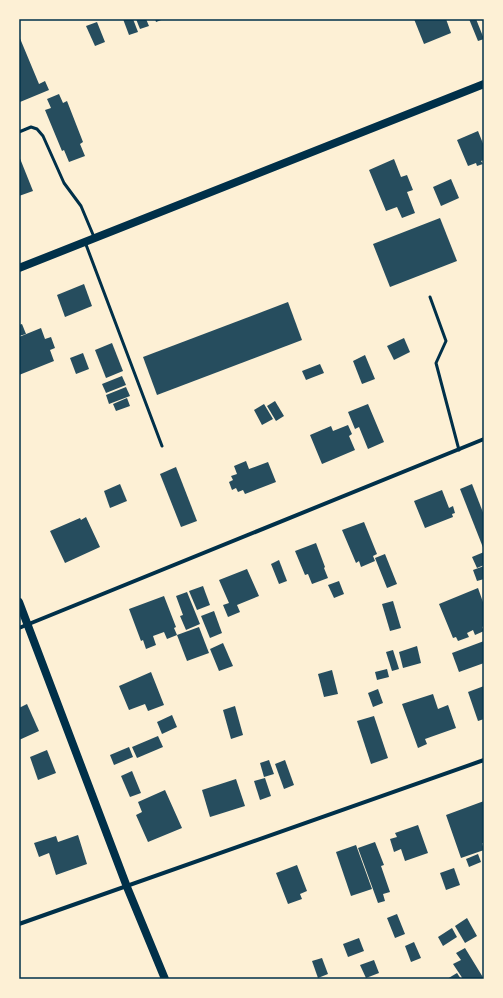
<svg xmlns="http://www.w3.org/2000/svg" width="503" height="998" font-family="Inter,sans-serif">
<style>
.building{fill:#264d5e}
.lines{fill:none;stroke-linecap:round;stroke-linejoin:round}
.service{stroke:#003049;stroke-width:3}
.minor{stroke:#003049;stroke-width:4}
.secondary{stroke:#003049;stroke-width:8}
.neatline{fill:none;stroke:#003049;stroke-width:1.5}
</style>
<rect width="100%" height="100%" fill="#fdf0d5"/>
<!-- building -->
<g class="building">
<polygon points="123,19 133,19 138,32 129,35"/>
<polygon points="136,19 146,19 149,26 140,29"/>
<polygon points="155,19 164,19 156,22"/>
<polygon points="414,19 446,19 451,33 424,44"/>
<polygon points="469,19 476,19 484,39 478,41"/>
<polygon points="97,22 105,42 95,46 86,26"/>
<polygon points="19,36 39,84 45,81 49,90 20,102 19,99"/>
<polygon points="59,94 63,103 67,101 83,142 80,144 85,156 69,162 64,150 62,151 45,110 51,108 47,99"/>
<polygon points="478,131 484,146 484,160 481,161 483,164 477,166 476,163 468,166 457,140"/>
<polygon points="19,156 33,191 19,196"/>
<polygon points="394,159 401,177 407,175 413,190 407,192 415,213 402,218 397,207 386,211 369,170"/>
<polygon points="451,179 459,198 441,206 433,187"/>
<polygon points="440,218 457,261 390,287 373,244"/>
<polygon points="84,284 92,306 65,317 57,295"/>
<polygon points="288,302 302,340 157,395 143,357"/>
<polygon points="22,324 26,334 19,336 19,325"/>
<polygon points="41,328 45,339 51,337 55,348 50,350 54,361 19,375 19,337"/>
<polygon points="404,338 410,352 394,360 387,346"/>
<polygon points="112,343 123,371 106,378 95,350"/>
<polygon points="83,353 89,369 76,374 70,358"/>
<polygon points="365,355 375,379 362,384 353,361"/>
<polygon points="320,364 324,373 306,380 302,371"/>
<polygon points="122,376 126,385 106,393 102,384"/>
<polygon points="126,387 130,396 109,404 106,395"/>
<polygon points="127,398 130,406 116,411 113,404"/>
<polygon points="275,401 284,416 276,421 267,406"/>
<polygon points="264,404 273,419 262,425 254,410"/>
<polygon points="368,404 384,442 368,449 359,427 355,429 348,412"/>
<polygon points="348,425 352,434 349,436 355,450 322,464 310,435 331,426 333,431"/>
<polygon points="246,461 249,469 268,462 276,482 245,494 243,490 238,492 236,488 232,490 229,482 233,480 231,476 237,474 234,466"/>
<polygon points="176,467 197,521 181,527 160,474"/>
<polygon points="120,484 127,501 110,508 104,491"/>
<polygon points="472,484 484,515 484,550 460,489"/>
<polygon points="442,490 449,508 453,506 455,513 452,514 453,517 425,528 414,501"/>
<polygon points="86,517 100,547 65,563 50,531 80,518 81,520"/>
<polygon points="364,522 377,554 373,556 375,561 361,567 359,561 356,563 342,530"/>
<polygon points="316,543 325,567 324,568 328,578 312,584 308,574 305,575 295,551"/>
<polygon points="484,552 484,565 477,568 472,557"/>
<polygon points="385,554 397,584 387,588 375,558"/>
<polygon points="279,560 287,581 279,584 271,564"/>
<polygon points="484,566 484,579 477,581 473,570"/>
<polygon points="247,569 259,596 237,605 240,612 228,617 223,605 229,603 219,580"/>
<polygon points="339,581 344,594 334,598 328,585"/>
<polygon points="203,586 210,605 197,610 189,591"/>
<polygon points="478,588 484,605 484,626 482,627 484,631 475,635 473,630 467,633 469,637 458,641 456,637 453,638 439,604"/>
<polygon points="187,592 200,624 186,630 180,616 183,615 176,596"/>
<polygon points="164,596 176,627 174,628 177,635 167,639 164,632 153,636 156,645 146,649 143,640 141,641 129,609"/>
<polygon points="393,601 401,628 390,631 382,604"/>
<polygon points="214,611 222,633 210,638 201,616"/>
<polygon points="199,627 209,653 187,661 177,635"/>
<polygon points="484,641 484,663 459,672 452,653"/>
<polygon points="223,643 233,666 219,671 210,649"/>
<polygon points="417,646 421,663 403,668 399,652"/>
<polygon points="393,650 399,669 392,671 386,652"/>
<polygon points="387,669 389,677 377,680 375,672"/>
<polygon points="332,670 338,694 324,697 318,674"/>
<polygon points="151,672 164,705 148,711 145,704 129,710 119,686"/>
<polygon points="484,686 484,719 478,721 468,692"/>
<polygon points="378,689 383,703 373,707 368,693"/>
<polygon points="433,694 438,709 448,705 456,728 425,739 427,744 418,748 402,704"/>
<polygon points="27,704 39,731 19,740 19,708"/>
<polygon points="235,706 243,735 231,739 223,710"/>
<polygon points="172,715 177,727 162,734 157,722"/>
<polygon points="374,716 388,758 371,764 357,721"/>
<polygon points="158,736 163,747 137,758 132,747"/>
<polygon points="129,747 133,757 114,765 110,755"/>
<polygon points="47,750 56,773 38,780 30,757"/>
<polygon points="269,760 274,774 264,777 260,763"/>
<polygon points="285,760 294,785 284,789 275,764"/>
<polygon points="132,771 141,793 130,797 121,776"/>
<polygon points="265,778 271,796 260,800 254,781"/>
<polygon points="236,779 245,806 210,817 202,790"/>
<polygon points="165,790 182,828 148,842 136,815 142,812 138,802"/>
<polygon points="484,801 484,843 482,843 484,850 461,858 446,815"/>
<polygon points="418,825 428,853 405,861 401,849 394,852 390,839 397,837 395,833"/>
<polygon points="78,835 87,864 56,875 49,853 39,857 34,843 56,836 58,842"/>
<polygon points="375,842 384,865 381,866 390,892 383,894 385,901 378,903 358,848"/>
<polygon points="356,845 372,889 351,896 336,852"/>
<polygon points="478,854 481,862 469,867 466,859"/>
<polygon points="297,865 307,891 300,894 302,899 288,904 276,873"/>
<polygon points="454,868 460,885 446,890 440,873"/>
<polygon points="397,914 405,934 395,938 387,918"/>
<polygon points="467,918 477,936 465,943 455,926"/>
<polygon points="452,928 457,937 443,946 438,937"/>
<polygon points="359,938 364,951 348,957 343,944"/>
<polygon points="414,942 421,958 411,962 405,946"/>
<polygon points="465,948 484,979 463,979 453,964 461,960 456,953"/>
<polygon points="322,958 328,974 318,978 312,961"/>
<polygon points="374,960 379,973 366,978 360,965"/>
<polygon points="457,973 461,979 447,979"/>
</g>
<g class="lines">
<!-- service -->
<g class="service">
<polyline points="19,132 31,127 37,129 43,136 64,183 81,206 94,237"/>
<polyline points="85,242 162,446"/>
<polyline points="430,297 446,341 436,363 459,450"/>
</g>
<!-- minor -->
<g class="minor">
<polyline points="19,628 484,439"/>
<polyline points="19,924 484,760"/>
</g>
<!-- secondary -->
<g class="secondary">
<polyline points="19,268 484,84"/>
<polyline points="19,602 127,887 165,979"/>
</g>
</g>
<!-- border -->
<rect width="503" height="998" fill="none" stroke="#fdf0d5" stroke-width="40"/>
<rect x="20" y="20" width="463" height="958" class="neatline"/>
</svg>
